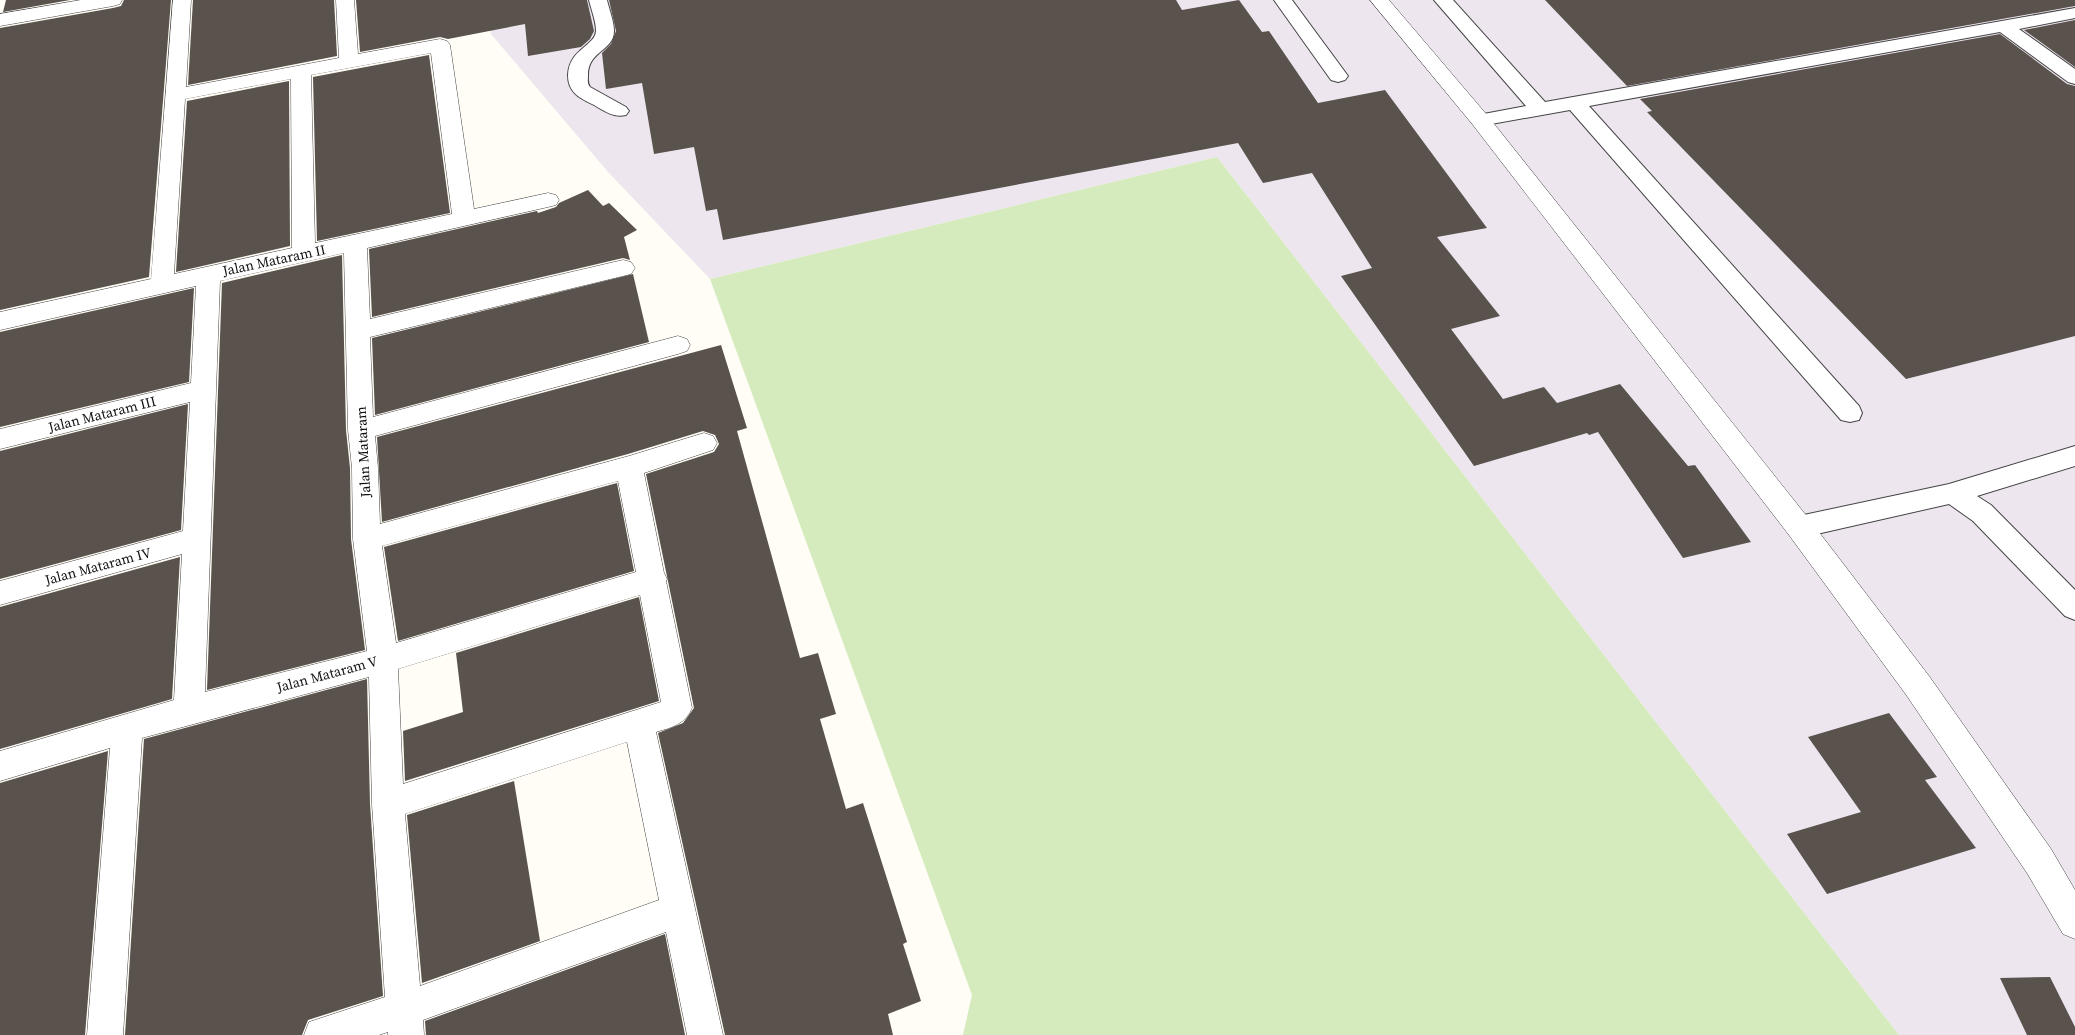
<svg xmlns="http://www.w3.org/2000/svg" width="2075" height="1035" font-family="'Source Serif 4',serif">
<style>
.industrial{fill:#eee6ef}
.green{fill:#d5ebbd}
.building{fill:#5a524d}
.lines{fill:none;stroke-linecap:round;stroke-linejoin:round}
.lane-casing{stroke:#444;stroke-width:2}
.street-casing{stroke:#444;stroke-width:1}
.lane{fill:#fff;fill-rule:evenodd}
.street{fill:#fff;fill-rule:evenodd}
.labels{text-anchor:middle;stroke-width:5;stroke-linejoin:round;paint-order:stroke}
.street-label{font-size:14px;fill:#111;stroke:#fff}
</style>
<rect width="100%" height="100%" fill="#fffdf5"/>
<!-- industrial -->
<polygon class="industrial" points="485,0 2075,0 2075,1035 1899,1035 1217,157 710,279 608,172 491,34"/>
<!-- green -->
<polygon class="green" points="1217,157 1899,1035 963,1035 972,995 710,279"/>
<!-- building -->
<g class="building">
<polygon points="6,0 70,0 3,12"/>
<polygon points="124,0 171,0 149,277 0,310 0,28 113,8 121,6"/>
<polygon points="193,0 334,0 337,56 188,85"/>
<polygon points="356,0 587,0 594,31 590,39 581,47 528,56 525,24 448,39 440,37 360,52"/>
<polygon points="609,0 1176,0 1182,10 1239,0 1262,32 1269,31 1318,103 1385,90 1487,228 1437,237 1500,316 1451,329 1503,399 1544,387 1557,403 1620,384 1688,466 1695,465 1751,542 1683,558 1598,432 1589,435 1587,433 1474,466 1341,276 1372,268 1312,173 1263,183 1238,143 723,240 717,209 706,211 694,147 654,154 642,83 606,89 602,53 611,44 616,31"/>
<polygon points="1545,0 2075,0 2075,6 1627,86"/>
<polygon points="2075,20 2075,67 2024,30"/>
<polygon points="2000,34 2067,84 2075,86 2075,336 1906,379 1647,112 1652,111 1640,99"/>
<polygon points="429,55 450,213 317,241 313,77"/>
<polygon points="289,81 290,246 176,272 187,101"/>
<polygon points="588,190 603,206 609,203 637,230 624,237 630,260 623,258 372,317 369,249 537,211 538,213 556,207 559,203"/>
<polygon points="342,255 346,430 350,468 351,539 365,650 207,690 222,283"/>
<polygon points="633,274 649,342 375,415 372,338"/>
<polygon points="194,288 189,382 0,427 0,332"/>
<polygon points="721,345 747,428 737,431 800,658 818,653 836,714 820,719 846,809 863,803 907,942 903,944 921,1001 888,1014 893,1035 725,1035 658,733 683,723 694,708 646,474 714,452 719,444 715,435 703,431 628,454 382,522 377,437"/>
<polygon points="188,404 181,530 0,579 0,451"/>
<polygon points="617,483 634,571 398,641 384,547"/>
<polygon points="180,557 172,699 0,749 0,607"/>
<polygon points="639,597 659,701 405,781 403,731 463,712 456,653"/>
<polygon points="367,679 370,804 383,996 308,1020 302,1035 125,1035 144,739"/>
<polygon points="1889,713 1937,777 1925,780 1976,848 1827,894 1787,834 1861,812 1808,737"/>
<polygon points="108,751 85,1035 0,1035 0,783"/>
<polygon points="514,781 540,941 422,983 407,815"/>
<polygon points="665,934 685,1035 426,1035 425,1021"/>
<polygon points="2050,977 2075,1027 2075,1035 2027,1035 2000,978"/>
</g>
<g class="lines">
<!-- lane casing -->
<g class="lane-casing">
<g id="lane">
<path d="M589,0H607C609,9 614,21 614,31C614,51 587,51 588,76C588,80 587,83 590,87L626,107L629,111L626,115C614,118 604,111 594,105C580,98 568,93 568,75C569,49 595,46 596,31C596,21 591,9 589,0Z"/>
<polygon points="1274,0 1292,0 1348,76 1345,80 1338,82 1331,80"/>
<polygon points="1434,0 1453,0 1545,102 2075,8 2075,18 2019,29 2075,69 2075,84 2068,82 2000,32 1589,106 1859,406 1862,413 1859,420 1850,422 1841,420 1570,110 1480,126 1473,124 1470,120 1473,116 1526,106"/>
<polygon points="2075,446 2075,466 1977,496 1991,505 2075,590 2075,620 2065,616 1973,521 1949,504 1799,538 1790,535 1786,527 1790,519 1799,516 1949,484"/>
</g>
</g>
<!-- street casing -->
<g class="street-casing">
<g id="street">
<polygon points="81,0 122,0 120,4 113,6 0,26 0,14"/>
<path d="M173,0H191L186,87L339,58L336,0H354L358,54L440,39L447,41L450,45L474,209L548,193L556,195L559,200L556,205L548,207L367,248L370,319L623,260L631,262L635,268L631,274L623,276L370,337L373,417L678,336L687,339L690,345L687,351L678,354L375,436L378,468L380,524L629,456L704,433L713,436L717,443L713,450L644,473L664,573L667,579L666,581L692,708C685,724 673,727 656,732L723,1035H687L666,932L423,1020L424,1035H388V1032L379,1035H304L309,1022L385,997L372,804L369,677L142,738L123,1035H87L110,748L0,781V751L174,700L182,554L0,605V581L183,531L190,402L0,449V429L191,383L196,286L0,330V312L151,279ZM431,53L452,214L315,243L311,75ZM291,79L292,248L174,274L185,99ZM344,253L348,430L352,468L353,539L367,651L205,692L220,281ZM618,481L636,572L396,643L382,546ZM640,595L661,702L403,784L398,669ZM627,742L659,900L420,986L405,814Z"/>
<polygon points="1370,0 1389,0 1487,115 1809,519 1929,676 2051,849 2075,890 2075,939 2063,934 2027,873 1907,696 1789,535 1473,125"/>
</g>
</g>
<!-- lane -->
<use href="#lane" class="lane"/>
<!-- street -->
<use href="#street" class="street"/>
</g>
<g class="labels">
<!-- street labels -->
<g class="street-label">
<text transform="translate(274 260) rotate(-12)" y="5">Jalan Mataram II</text>
<text transform="translate(102 414) rotate(-14)" y="5">Jalan Mataram III</text>
<text transform="translate(363 452) rotate(-93)" y="5">Jalan Mataram</text>
<text transform="translate(98 566) rotate(-15)" y="5">Jalan Mataram IV</text>
<text transform="translate(327 674) rotate(-15)" y="5">Jalan Mataram V</text>
</g>
</g>
</svg>
